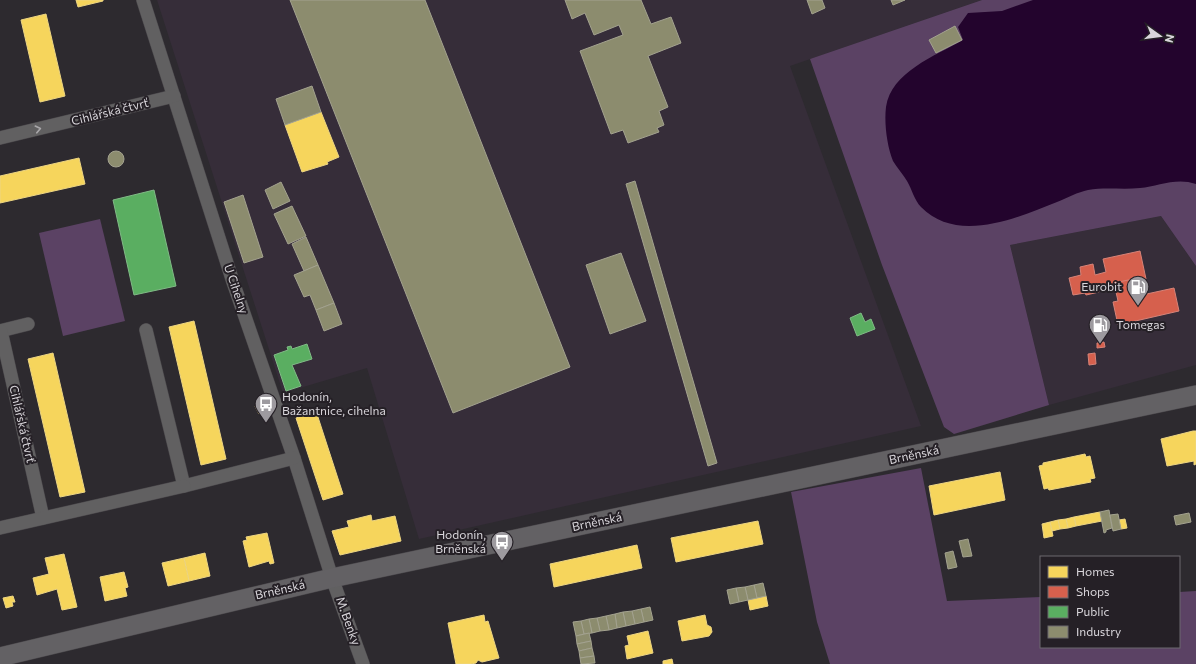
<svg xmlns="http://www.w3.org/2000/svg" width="1196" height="664" font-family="Commissioner,sans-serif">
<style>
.built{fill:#362d39}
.green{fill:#5b4264}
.water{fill:#23042d}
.homes{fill:#f6d55c;stroke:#edd582}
.shops{fill:#d6604d;stroke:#d78378}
.public{fill:#5aae61;stroke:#80ba86}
.industry{fill:#8c8c6e;stroke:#a3a28f}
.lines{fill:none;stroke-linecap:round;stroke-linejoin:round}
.street-casing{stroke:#49464a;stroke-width:14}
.secondary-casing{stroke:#49464a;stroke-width:20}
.street{stroke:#616061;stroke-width:13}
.secondary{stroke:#636164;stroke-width:19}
.oneway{stroke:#a9a7aa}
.labels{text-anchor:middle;stroke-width:4;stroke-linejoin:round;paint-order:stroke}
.street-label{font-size:12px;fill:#d9d6db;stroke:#252026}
.poi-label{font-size:12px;fill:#d9d6db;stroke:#252026;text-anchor:end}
</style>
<rect width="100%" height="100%" fill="#2d2a2f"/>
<!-- built -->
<g class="built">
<polygon points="157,0 982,0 790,66 921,426 419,539 367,368 283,393"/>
<polygon points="1161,216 1196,266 1196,365 1049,405 1010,245"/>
</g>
<!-- green -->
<g class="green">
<polygon points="982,0 1196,0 1196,266 1161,216 1010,245 1049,405 954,434 944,427 882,265 810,59"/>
<polygon points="100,219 125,321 63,336 39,233"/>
<polygon points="921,468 947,601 1041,597 1041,647 1179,647 1179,592 1196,591 1196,664 830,664 817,622 791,492"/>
</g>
<!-- water -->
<path class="water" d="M1033,0H1196V184C1177,177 1158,186 1140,188C1123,190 1105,187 1088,190C1078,192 1067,198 1057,202C1017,218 957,244 921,207C914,200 912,189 907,181C903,174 897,168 893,161C887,146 884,123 886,107C891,72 935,56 963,40L958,27L968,13L1002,11Z"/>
<!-- homes -->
<g class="homes">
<polygon points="76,0 103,0 103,1 78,7"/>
<polygon points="46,14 65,96 40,102 21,20"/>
<polygon points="321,112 339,157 327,162 328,164 302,172 285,125"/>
<polygon points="79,158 85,184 0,203 0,176"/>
<polygon points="194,321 226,459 201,465 169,327"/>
<polygon points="53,353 85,492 60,497 28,359"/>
<polygon points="259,404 262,413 259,414 255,406"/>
<polygon points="316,411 343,494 323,500 296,418"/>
<polygon points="1193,431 1196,431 1196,464 1194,465 1194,461 1167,466 1161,439"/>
<polygon points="1085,454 1086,457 1090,456 1095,478 1090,479 1091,482 1049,490 1048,488 1044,489 1039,466 1043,465 1043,463"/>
<polygon points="1000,472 1005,500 934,515 929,486"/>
<polygon points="1100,512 1102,521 1076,526 1074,517"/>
<polygon points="371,515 372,521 395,516 401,541 340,555 332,531 349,527 347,521"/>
<polygon points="1074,517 1076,526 1068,528 1066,519"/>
<polygon points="1066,519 1068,528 1060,529 1058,520"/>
<polygon points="1125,519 1127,528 1121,529 1119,520"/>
<polygon points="1058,520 1060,529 1052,531 1050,522"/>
<polygon points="758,521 763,544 676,562 671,538"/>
<polygon points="1050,522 1053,536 1044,538 1042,524"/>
<polygon points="267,533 274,563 270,564 269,561 249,567 243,541 247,540 246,537"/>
<polygon points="637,545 642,568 554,587 550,564"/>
<polygon points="205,553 210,576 189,581 184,558"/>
<polygon points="64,554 77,607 62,610 57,589 37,595 33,578 49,574 45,558"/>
<polygon points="184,558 189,581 168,586 162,563"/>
<polygon points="124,572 128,587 125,588 127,596 105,601 100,577"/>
<polygon points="13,596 15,602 12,602 13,606 6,608 3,598"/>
<polygon points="766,596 768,606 750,610 748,600"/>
<polygon points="484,615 485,622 488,621 499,658 482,662 478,660 476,663 471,664 456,664 448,623"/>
<polygon points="705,615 707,625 711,627 712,632 709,636 682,641 678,621"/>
<polygon points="648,631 653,653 627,659 625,646 629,645 627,636"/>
<polygon points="672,659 673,664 663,664 663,661"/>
</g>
<!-- shops -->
<g class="shops">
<polygon points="1140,251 1146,279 1143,282 1135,284 1133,282 1123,284 1122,287 1098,290 1099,292 1086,295 1085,293 1073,295 1069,278 1081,275 1080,267 1093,264 1095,275 1106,272 1103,259"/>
<polygon points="1138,278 1142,295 1174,288 1179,311 1118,325 1113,302 1118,301 1114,283"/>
<polygon points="1104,342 1105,347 1097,348 1097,343"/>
<polygon points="1095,353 1096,364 1089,365 1088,354"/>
</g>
<!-- public -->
<g class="public">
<polygon points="154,190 176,286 134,295 113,200"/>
<polygon points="861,313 865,322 871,319 875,329 857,336 850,318"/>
<polygon points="307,344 312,359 292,365 301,386 286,391 274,355 288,350 287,347 291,346 292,349"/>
</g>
<!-- industry -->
<g class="industry">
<polygon points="290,0 425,0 570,367 453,413"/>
<polygon points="565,0 641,0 651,24 671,17 681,43 648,56 668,107 659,111 664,125 657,128 659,132 628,143 623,130 611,134 580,51 623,35 619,25 594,35 585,13 572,19"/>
<polygon points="807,0 822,0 825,8 812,14"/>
<polygon points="891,0 905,0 893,5"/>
<polygon points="955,26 962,40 936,53 929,40"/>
<polygon points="312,86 321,112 285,125 276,99"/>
<circle cx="116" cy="159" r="8"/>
<polygon points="635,181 717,463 708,466 626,184"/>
<polygon points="281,182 290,201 273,209 265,190"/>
<polygon points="243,195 263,257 244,263 224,202"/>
<polygon points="292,206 306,236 288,244 274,214"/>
<polygon points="306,237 318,265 304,271 292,244"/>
<polygon points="621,253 646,321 610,334 586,265"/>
<polygon points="318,265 334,303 316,310 310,295 304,297 294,275"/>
<polygon points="334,303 342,324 324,331 316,310"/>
<polygon points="1109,510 1112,528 1106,530 1106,532 1104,533 1100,512"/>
<polygon points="1189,513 1191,522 1176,525 1174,516"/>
<polygon points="1118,514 1121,529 1113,531 1110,515"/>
<polygon points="968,539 972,556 963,557 959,541"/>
<polygon points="953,551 957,567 948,569 945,553"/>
<polygon points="763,583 766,596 757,598 754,585"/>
<polygon points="754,585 757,598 748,600 745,587"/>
<polygon points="745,587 748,600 739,602 736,588"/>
<polygon points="736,588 739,602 730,604 727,590"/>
<polygon points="650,607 653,620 644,622 641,609"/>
<polygon points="641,609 644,622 635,624 632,611"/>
<polygon points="632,611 635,624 626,626 623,612"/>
<polygon points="623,612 626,626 617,628 615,614"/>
<polygon points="615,614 617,628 609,630 606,616"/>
<polygon points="606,616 609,630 600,631 597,618"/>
<polygon points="597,618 600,631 592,633 589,619"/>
<polygon points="589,619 592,633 584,634 581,621"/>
<polygon points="581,621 584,634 576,636 573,622"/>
<polygon points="589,633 591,641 577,644 576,636"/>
<polygon points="591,641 592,648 579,651 577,644"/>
<polygon points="592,648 594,656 580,658 579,651"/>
<polygon points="594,656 595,663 581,664 580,658"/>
</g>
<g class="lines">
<!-- street casing -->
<g class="street-casing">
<g id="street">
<polyline points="143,0 233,282 294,458 332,578 363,664"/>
<polyline points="0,138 174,96"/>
<polyline points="146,330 184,486 294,458"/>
<polyline points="0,331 28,324"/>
<polyline points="1,331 43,518"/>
<polyline points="0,528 184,486"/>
</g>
</g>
<!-- secondary casing -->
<g class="secondary-casing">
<polyline id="secondary" points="0,657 332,578 1196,395"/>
</g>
<!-- street -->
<use href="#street" class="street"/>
<!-- secondary -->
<use href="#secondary" class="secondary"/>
</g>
<!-- one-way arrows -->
<defs><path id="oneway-chevron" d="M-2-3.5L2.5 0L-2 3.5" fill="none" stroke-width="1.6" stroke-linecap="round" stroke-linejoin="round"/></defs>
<use class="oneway" href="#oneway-chevron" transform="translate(38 129) rotate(-13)"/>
<!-- icons -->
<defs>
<g id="fuel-pin" transform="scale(1.15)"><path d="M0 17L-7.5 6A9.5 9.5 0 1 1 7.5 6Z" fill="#9d9a9f" stroke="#252026"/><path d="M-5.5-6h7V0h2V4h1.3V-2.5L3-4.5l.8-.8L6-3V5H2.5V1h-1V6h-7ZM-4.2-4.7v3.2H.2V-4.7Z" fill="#fff"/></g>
<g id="bus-pin" transform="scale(1.15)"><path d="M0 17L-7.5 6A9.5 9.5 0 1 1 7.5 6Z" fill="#9d9a9f" stroke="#252026"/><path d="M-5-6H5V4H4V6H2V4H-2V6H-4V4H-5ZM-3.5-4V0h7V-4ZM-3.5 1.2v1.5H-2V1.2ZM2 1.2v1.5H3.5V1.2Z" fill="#fff"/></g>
</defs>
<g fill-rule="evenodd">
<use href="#fuel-pin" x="1138" y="287"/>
<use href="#fuel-pin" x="1100" y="325"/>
<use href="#bus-pin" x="266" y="404"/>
<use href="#bus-pin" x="502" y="542"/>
</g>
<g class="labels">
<!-- street labels -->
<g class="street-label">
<text transform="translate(110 112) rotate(-14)" y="4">Cihlářská čtvrť</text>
<text transform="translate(236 289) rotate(71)" y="4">U Cihelny</text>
<text transform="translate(22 424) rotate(77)" y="4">Cihlářská čtvrť</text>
<text transform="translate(914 455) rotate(-12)" y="4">Brněnská</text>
<text transform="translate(597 522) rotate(-12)" y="4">Brněnská</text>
<text transform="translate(280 590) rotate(-13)" y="4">Brněnská</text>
<text transform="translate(348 621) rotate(70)" y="4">M. Benky</text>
</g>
<!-- poi labels -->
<g class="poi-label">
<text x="1122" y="291">Eurobit</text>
<text x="1116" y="329" text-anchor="start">Tomegas</text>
<text x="282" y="401" text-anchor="start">Hodonín,<tspan x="282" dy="14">Bažantnice, cihelna</tspan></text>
<text x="486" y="539">Hodonín,<tspan x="486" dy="14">Brněnská</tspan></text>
</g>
</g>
<!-- legend -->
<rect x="1040" y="556" width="140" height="92" fill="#252026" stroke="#6d696e"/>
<rect x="1048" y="566" width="20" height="12" fill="#f6d55c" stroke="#6d696e"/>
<text x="1076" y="576" font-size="12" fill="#d9d6db">Homes</text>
<rect x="1048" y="586" width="20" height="12" fill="#d6604d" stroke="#6d696e"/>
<text x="1076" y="596" font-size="12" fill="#d9d6db">Shops</text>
<rect x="1048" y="606" width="20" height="12" fill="#5aae61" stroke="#6d696e"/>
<text x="1076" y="616" font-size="12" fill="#d9d6db">Public</text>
<rect x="1048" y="626" width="20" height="12" fill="#8c8c6e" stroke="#6d696e"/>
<text x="1076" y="636" font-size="12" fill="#d9d6db">Industry</text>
<!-- north arrow -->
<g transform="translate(1160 36) rotate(104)" stroke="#252026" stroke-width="3" paint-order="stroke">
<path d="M0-3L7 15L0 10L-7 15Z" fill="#d9d6db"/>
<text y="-6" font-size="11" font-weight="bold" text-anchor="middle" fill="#d9d6db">N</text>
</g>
</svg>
